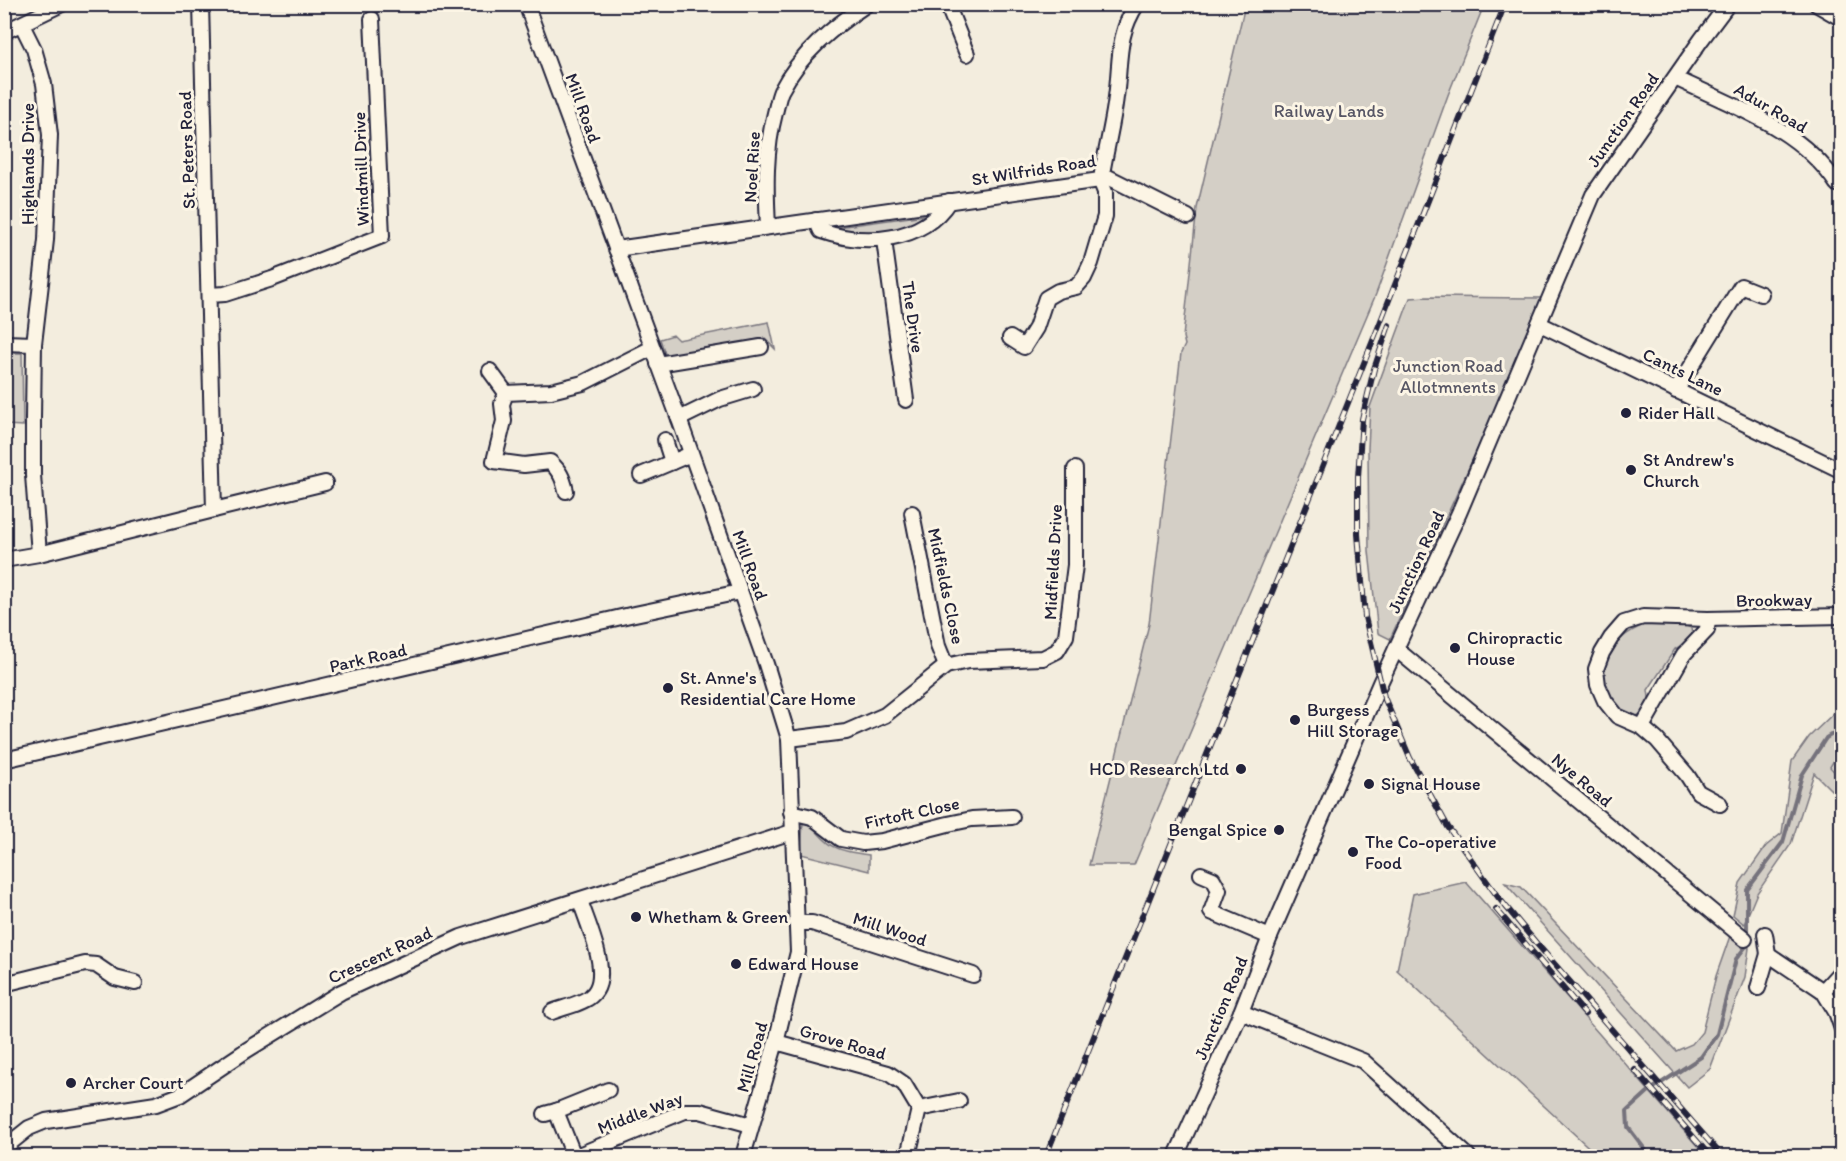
<svg xmlns="http://www.w3.org/2000/svg" width="1846" height="1161" font-family="Itim,sans-serif">
<style>
.green{fill:#d4cfc6;stroke:#7b7880;stroke-width:1.5}
.lines{fill:none;stroke-linecap:round;stroke-linejoin:round}
.stream{stroke:#75727b;stroke-width:4}
.minor-casing{stroke:#22223b;stroke-width:18}
.minor{stroke:#fcf5e5;stroke-width:14}
.rail-casing{stroke:#22223b;stroke-width:6}
.rail{stroke:#fcf5e5;stroke-width:4;stroke-dasharray:11;stroke-linecap:butt}
.poi-dot{fill:#22223b;stroke:#fcf5e5;stroke-width:2}
.labels{text-anchor:middle;stroke-width:6;stroke-linejoin:round;paint-order:stroke}
.street-label{font-size:18px;fill:#22223b;stroke:#fcf5e5}
.park-label{font-size:18px;fill:#575665;stroke:#fcf5e5}
.poi-label{font-size:18px;fill:#22223b;stroke:#fcf5e5;text-anchor:start}
</style>
<rect width="100%" height="100%" fill="#f3edde"/>
<filter id="ink" filterUnits="userSpaceOnUse"><feTurbulence type="fractalNoise" baseFrequency=".0167" numOctaves="2"/><feDisplacementMap in="SourceGraphic" scale="12" xChannelSelector="R" yChannelSelector="G"/><feConvolveMatrix kernelMatrix="1 2 1 2 8 2 1 2 1" color-interpolation-filters="sRGB"/></filter>
<g filter="url(#ink)">
<!-- green -->
<g class="green">
<polygon points="1245,5 1484,5 1448,95 1376,294 1134,865 1089,865 1149,624 1181,353 1185,345 1183,337 1197,208"/>
<path d="M932,214C903,235 865,238 831,228Z"/>
<polygon points="1427,297 1543,298 1518,361 1390,639 1378,633 1369,551 1368,449 1370,407 1410,298"/>
<polygon points="769,322 775,349 764,338 666,357 660,339 673,335 678,340"/>
<polygon points="5,353 22,353 23,426 5,425"/>
<path d="M1644,625H1684L1691,628L1692,635L1687,642L1675,649L1648,690L1650,704L1645,711L1637,716C1613,712 1593,683 1606,658C1614,643 1628,631 1644,625Z"/>
<polygon points="1841,709 1841,748 1830,767 1841,779 1841,800 1814,773 1791,844 1757,893 1744,924 1733,915 1740,883 1766,846 1782,833 1792,761 1809,737 1837,710"/>
<path d="M808,821C830,849 835,850 869,855V871L801,854L803,822Z"/>
<polygon points="1466,882 1706,1156 1598,1156 1397,970 1413,894"/>
<polygon points="1505,883 1521,887 1676,1051 1692,1044 1702,1032 1716,976 1730,936 1749,948 1745,977 1710,1069 1687,1087"/>
</g>
<g class="lines">
<!-- stream -->
<polyline class="stream" points="1650,1156 1628,1127 1627,1111 1649,1091 1701,1057 1717,1034 1736,959 1747,945 1747,890 1783,842 1802,775 1826,738 1842,728"/>
<!-- minor casing -->
<g class="minor-casing">
<g id="minor">
<polyline points="201,4 214,510 325,483"/>
<polyline points="526,4 679,419 766,664 789,739 798,952 776,1042 743,1156"/>
<polyline points="947,4 967,54"/>
<polyline points="1816,4 1842,19"/>
<polyline points="22,25 34,49 44,84 50,135 46,240 34,344 33,418 33,475 39,554"/>
<polyline points="4,32 62,4"/>
<path d="M1675,78C1733,106 1800,128 1837,184"/>
<path d="M1102,174C1106,149 1113,123 1116,97C1121,62 1116,36 1137,4"/>
<polyline points="1102,174 1188,217"/>
<path d="M816,220L821,231C864,246 922,243 949,201"/>
<path d="M768,227C766,188 765,151 775,113C777,106 778,98 781,91C800,54 833,27 867,4"/>
<polyline points="884,240 906,400"/>
<polyline points="616,249 1100,180 1102,174"/>
<polyline points="209,295 225,294 272,279 382,236 372,19"/>
<polyline points="1540,324 1842,471"/>
<polyline points="1010,338 1024,347 1036,328 1046,298 1058,291 1076,287 1084,278 1091,263 1105,216 1105,192 1100,180"/>
<polyline points="4,343 34,344"/>
<polyline points="658,364 761,347"/>
<polyline points="490,371 506,393"/>
<polyline points="1676,391 1741,286 1761,294"/>
<polyline points="679,419 720,399 753,389"/>
<polyline points="665,440 672,462 691,454"/>
<polyline points="641,475 672,462"/>
<path d="M566,491C563,478 560,471 550,462L524,465L494,461L504,421L502,404L506,393L551,391L583,383L652,348"/>
<polyline points="912,513 938,646 946,666"/>
<polyline points="4,560 39,554 214,510"/>
<polyline points="1396,649 1745,939"/>
<polyline points="1642,727 1684,654 1707,630 1708,619"/>
<polyline points="789,739 846,732 885,715 946,666 968,661 1043,658 1057,651 1066,636 1075,565 1075,469"/>
<polyline points="4,760 630,615 740,592"/>
<polyline points="1720,804 1698,792 1687,775 1657,740 1642,727 1617,716 1605,701 1598,685 1596,669 1602,653 1611,638 1624,623 1643,617 1708,619 1842,616"/>
<polyline points="791,812 812,817 841,839 863,843 882,841 948,824 972,819 1012,817"/>
<polyline points="1201,874 1213,879 1219,890 1211,912 1270,937"/>
<polyline points="796,923 812,923 973,975"/>
<polyline points="1765,934 1768,954"/>
<polyline points="4,984 85,964 96,965 115,978 135,983"/>
<polyline points="1758,988 1768,954 1823,991 1836,1012 1842,1029"/>
<polyline points="1823,991 1842,970"/>
<path d="M552,1012C562,1008 584,1003 591,996C614,977 587,924 580,900"/>
<polyline points="1241,1012 1363,1061 1468,1156"/>
<polyline points="776,1042 888,1073 904,1084 919,1109 908,1156"/>
<polyline points="919,1109 959,1101"/>
<polyline points="556,1111 574,1156"/>
<polyline points="545,1114 556,1111 608,1090"/>
<polyline points="4,1148 29,1128 46,1121 156,1104 180,1095 247,1050 341,992 461,937 792,832"/>
<polyline points="576,1156 685,1111 700,1111 751,1125"/>
<polyline points="1176,1156 1241,1012 1270,937 1380,683 1459,513 1593,195 1701,40 1728,4"/>
</g>
</g>
<!-- minor -->
<use href="#minor" class="minor"/>
<!-- rail casing -->
<g class="rail-casing">
<g id="rail">
<polyline points="1389,325 1374,369 1362,419 1358,477 1358,534 1365,617 1384,697 1410,758 1448,827 1498,897 1537,944 1722,1156"/>
<polyline points="1496,909 1585,1014"/>
<polyline points="1635,1070 1710,1156"/>
<polyline points="1046,1156 1380,323 1505,4"/>
</g>
</g>
<!-- rail -->
<use href="#rail" class="rail"/>
</g>
</g>
<!-- markers -->
<g class="poi-dot">
<circle cx="1626" cy="413" r="6"/>
<circle cx="1631" cy="470" r="6"/>
<circle cx="1455" cy="648" r="6"/>
<circle cx="668" cy="688" r="6"/>
<circle cx="1295" cy="720" r="6"/>
<circle cx="1241" cy="769" r="6"/>
<circle cx="1369" cy="784" r="6"/>
<circle cx="1279" cy="830" r="6"/>
<circle cx="1353" cy="852" r="6"/>
<circle cx="636" cy="917" r="6"/>
<circle cx="736" cy="964" r="6"/>
<circle cx="71" cy="1083" r="6"/>
</g>
<g class="labels">
<!-- street labels -->
<g class="street-label">
<text transform="translate(583 108) rotate(70)" y="6">Mill Road</text>
<text transform="translate(1771 108) rotate(30)" y="6">Adur Road</text>
<text transform="translate(1623 120) rotate(-55)" y="6">Junction Road</text>
<text transform="translate(187 150) rotate(-92)" y="6">St. Peters Road</text>
<text transform="translate(28 164) rotate(-90)" y="6">Highlands Drive</text>
<text transform="translate(752 167) rotate(-87)" y="6">Noel Rise</text>
<text transform="translate(361 169) rotate(-92)" y="6">Windmill Drive</text>
<text transform="translate(1034 170) rotate(-9)" y="6">St Wilfrids Road</text>
<text transform="translate(913 317) rotate(82)" y="6">The Drive</text>
<text transform="translate(1683 372) rotate(26)" y="6">Cants Lane</text>
<text transform="translate(1053 562) rotate(-87)" y="6">Midfields Drive</text>
<text transform="translate(1416 562) rotate(-65)" y="6">Junction Road</text>
<text transform="translate(750 565) rotate(70)" y="6">Mill Road</text>
<text transform="translate(946 586) rotate(78)" y="6">Midfields Close</text>
<text transform="translate(1774 600) rotate(-1)" y="6">Brookway</text>
<text transform="translate(368 658) rotate(-13)" y="6">Park Road</text>
<text transform="translate(1582 780) rotate(40)" y="6">Nye Road</text>
<text transform="translate(912 813) rotate(-12)" y="6">Firtoft Close</text>
<text transform="translate(890 929) rotate(18)" y="6">Mill Wood</text>
<text transform="translate(380 955) rotate(-25)" y="6">Crescent Road</text>
<text transform="translate(1221 1008) rotate(-67)" y="6">Junction Road</text>
<text transform="translate(843 1042) rotate(16)" y="6">Grove Road</text>
<text transform="translate(752 1057) rotate(-74)" y="6">Mill Road</text>
<text transform="translate(640 1113) rotate(-21)" y="6">Middle Way</text>
</g>
<!-- park labels -->
<g class="park-label">
<text x="1329" y="117">Railway Lands</text>
<text x="1448" y="372">Junction Road<tspan x="1448" dy="21">Allotmnents</tspan></text>
</g>
<!-- poi labels -->
<g class="poi-label">
<text x="1638" y="419">Rider Hall</text>
<text x="1643" y="466">St Andrew's<tspan x="1643" dy="21">Church</tspan></text>
<text x="1467" y="644">Chiropractic<tspan x="1467" dy="21">House</tspan></text>
<text x="680" y="684">St. Anne's<tspan x="680" dy="21">Residential Care Home</tspan></text>
<text x="1307" y="716">Burgess<tspan x="1307" dy="21">Hill Storage</tspan></text>
<text x="1229" y="775" text-anchor="end">HCD Research Ltd</text>
<text x="1381" y="790">Signal House</text>
<text x="1267" y="836" text-anchor="end">Bengal Spice</text>
<text x="1365" y="848">The Co-operative<tspan x="1365" dy="21">Food</tspan></text>
<text x="648" y="923">Whetham &amp; Green</text>
<text x="748" y="970">Edward House</text>
<text x="83" y="1089">Archer Court</text>
</g>
</g>
<!-- margin -->
<rect width="1846" height="1161" fill="none" stroke="#fcf5e5" stroke-width="24"/>
<rect x="12" y="12" width="1822" height="1137" fill="none" stroke="#22223b" stroke-width="2" filter="url(#ink)"/>
</svg>
